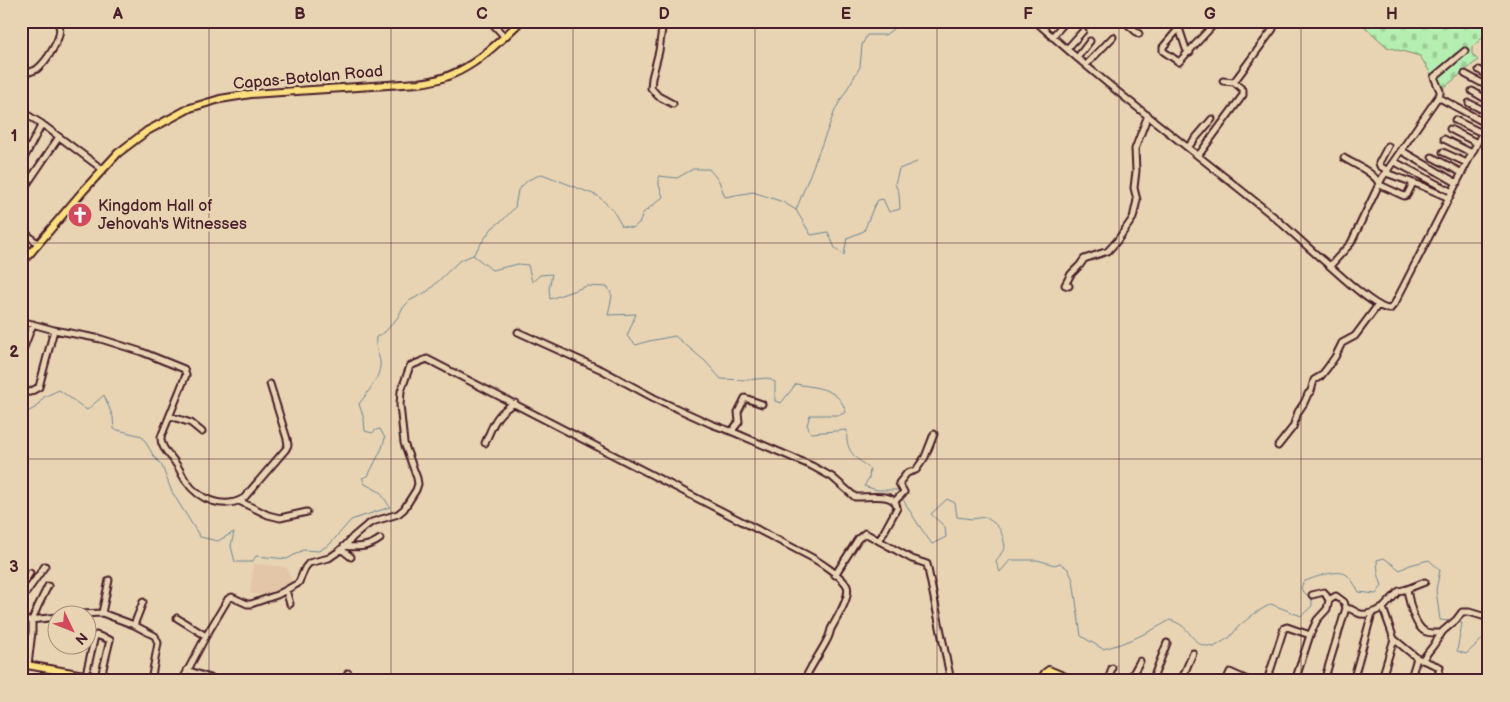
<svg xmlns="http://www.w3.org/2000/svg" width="1510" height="702" font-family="'Balsamiq Sans',sans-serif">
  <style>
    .built { fill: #e3c6a7 }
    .cemetery { fill: url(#cemetery-stones); stroke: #80866e }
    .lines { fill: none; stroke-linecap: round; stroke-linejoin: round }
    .stream { stroke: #6a8798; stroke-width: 1 }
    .minor-casing { stroke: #4a1f2b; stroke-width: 9 }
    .major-casing { stroke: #4a1f2b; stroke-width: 10 }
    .minor { stroke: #e8d4b2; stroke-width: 5 }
    .major { stroke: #fbe080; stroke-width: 6 }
    .grid { fill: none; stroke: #4a1f2b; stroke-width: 1; stroke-opacity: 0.55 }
    .labels { text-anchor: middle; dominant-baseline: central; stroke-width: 5; stroke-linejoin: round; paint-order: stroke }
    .street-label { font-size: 16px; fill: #4a1f2b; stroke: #e8d4b2 }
    .poi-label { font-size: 16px; fill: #4a1f2b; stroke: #e8d4b2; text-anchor: start }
    .neatline { fill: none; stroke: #4a1f2b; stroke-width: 2 }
    .grid-label { font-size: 16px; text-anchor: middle; font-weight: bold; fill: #4a1f2b }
  </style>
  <defs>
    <pattern id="cemetery-stones" width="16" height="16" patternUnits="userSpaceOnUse" patternTransform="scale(1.25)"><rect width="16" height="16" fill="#b5eeb1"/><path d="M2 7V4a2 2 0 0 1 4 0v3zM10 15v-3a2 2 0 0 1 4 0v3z" fill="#9dcc98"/></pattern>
  </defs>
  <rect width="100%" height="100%" fill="#e8d4b2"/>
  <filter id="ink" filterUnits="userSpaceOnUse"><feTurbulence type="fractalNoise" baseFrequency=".02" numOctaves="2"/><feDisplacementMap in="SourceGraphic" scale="10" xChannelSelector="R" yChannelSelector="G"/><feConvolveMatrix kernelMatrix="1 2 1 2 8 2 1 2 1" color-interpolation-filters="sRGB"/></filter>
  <g filter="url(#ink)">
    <path class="built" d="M254,564l32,3 7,16 -17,11 -17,1 -9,-2z"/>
    <path class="cemetery" d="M1365,21h124v11l-17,15v7l6,6 -37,30 -21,-34 -33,-9 -23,-21z"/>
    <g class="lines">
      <path class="stream" d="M796,210l40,-102 24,-41 2,-22 5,-10h18l8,-6 -6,-8
        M473,255l19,-27 12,-9 11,-12 3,-17 10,-10 14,-6 56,22 14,13 10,17 11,2 7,-6 3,-9 20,-16 -4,-12v-9l18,2 16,-9h16l10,12 6,16 28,-5 30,10 13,8 15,25 17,-3 7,16 9,7 3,-17 17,-7 10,-25 4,-6 5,-1 6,13 11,-3 -1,-16 -4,-9 4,-15 18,-7
        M21,415l14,-7 9,-11 15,-7 28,20 17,-15 9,22 1,12 28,7 11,19 9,11 10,26 28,45 18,4 16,-9 -3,14 4,16h17l4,-6 31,3 16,-9 16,1 11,-7 21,-24 39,-13 -10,-15 -15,-8 -3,-6 6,-2 14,-28 3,-10 -5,-9 -4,1 -4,3 -7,-2 -1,-12 -5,-15c8,-11 23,-28 21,-43 -2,-9 -5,-13 -4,-24l9,-5 13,-15 4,-8 7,-8 19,-10 31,-30 14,-6 19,15 26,-6 10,1 4,17 8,-7 12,-1 -3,15 1,10 37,-13 21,1 4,9 -4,19 28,-1 -9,22 9,9 13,-4 26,-5 30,25 16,18 25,1 21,-2 8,4v19l6,2 15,-19c22,4 43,4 50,28l-6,3h-30l-3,10 4,8 36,-3c-2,22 8,27 23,39l-1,9 -5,8 13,4h21l2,4
        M902,498l16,26 14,20 14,-7 -1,-10 -14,-13 16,-15 8,4 2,14 15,2 13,-2c15,9 17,13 20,30l-9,15 4,10 10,-12h27l18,5 5,-2 8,6 5,11 8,56 22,13c24,-6 45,-16 67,-29 17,5 17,13 28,23 4,3 11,3 16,4l16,-10 9,-11 16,-13 16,-9 30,12 11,-10v-6l-11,-11 2,-7c10,-4 35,-14 44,-7 5,4 9,12 12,17l17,2 6,-8 -4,-13 -1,-13 7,-2 16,12 10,-5 19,-5 11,10 -4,20 4,30 10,1
        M1457,622l5,1 -5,28 9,3 23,-21"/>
      <defs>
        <path id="minor" d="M490,21l15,16
          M663,21l-4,30 -7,27 -1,10 7,8 15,8
          M1035,21c76,69 159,130 238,195 17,14 33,30 51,45 12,10 52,49 66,48l5,-6 94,-183
          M1124,21l15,13
          M1185,21l-22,26v4l16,11 38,-41
          M1179,28l7,21 4,3
          M1052,37l14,-16
          M1067,49l16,-18
          M1077,58l13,-17
          M1086,65l27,-28
          M1479,70l10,6
          M21,71l5,2c4,-1 8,-2 11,-4 9,-7 26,-32 22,-43
          M1465,74l24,13
          M1234,82l39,-53 2,-8
          M1472,91l17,10
          M1438,97l49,27
          M1469,103l20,10
          M21,111l21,13 60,45
          M1455,120l27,13
          M1450,129l27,14
          M1444,139l28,14
          M1388,146l-9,17 1,3 8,5
          M1188,147l24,-28
          M1402,151l55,32
          M1443,152l24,11
          M1198,156l45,-61v-5l-9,-8 -11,-1
          M1432,157l30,16
          M1344,158c11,7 30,14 36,27l24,11 3,-1 6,-12
          M1395,162l57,30
          M21,164l21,-40
          M1386,173l36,13 27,12
          M21,193l38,-56
          M21,236l6,-2 11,10
          M21,245l10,8
          M1330,266l21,-23 31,-65 58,-84v-3l-6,-14 31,-26
          M1069,286l-4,-1 6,-11 9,-9 4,-6 24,-8 9,-10 16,-23 4,-18 -3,-12 2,-17 -1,-22 13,-34
          M21,321l33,9 47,9 41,13 42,17 2,6 -25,62c-1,11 10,18 15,27 4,5 6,12 10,17 13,19 38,29 58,17l42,-49 2,-4 -1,-6 -17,-55
          M518,332l84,38 52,28 57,26 22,8 79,34 20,11 23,20c12,1 41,-6 42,11l-18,33
          M21,355l12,-31
          M21,393l9,-1 9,-5 15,-57
          M170,416l21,7 11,9
          M733,432l1,-4 5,-6 -1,-10 7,-14 17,6
          M485,443c8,-18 11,-30 30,-40
          M1278,446l15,-19 5,-15 6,-9 4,-9 3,-3 3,-11 7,-4 7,-9 7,-10 7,-14 13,-7 23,-31
          M239,501l29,14 12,3 27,-6
          M895,501l9,-9 -5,-9 8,-10 9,-3 9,-13 9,-23
          M344,546c14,2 25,1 36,-7
          M341,549l10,8
          M835,575l23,-36 7,-6 47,26 15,5 24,117
          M1425,582l-18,7c2,12 7,35 17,42 5,3 11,2 17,2
          M21,587l9,-14
          M286,590l4,14
          M21,600l24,-34
          M1346,608c8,1 7,3 12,5 7,4 18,-2 25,-5l11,31 23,19 23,9 -3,14
          M1383,608l16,-17 8,-2
          M102,613l7,-33
          M82,614l20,-1 32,12 21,11 3,7 -7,38
          M177,618l29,18
          M21,621l37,-4
          M134,625l9,-23
          M1422,660l11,-14 10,-15 13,-11 6,-8h7l20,6
          M28,665l4,-33v-12l6,-14 10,-20
          M187,670l31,11
          M86,674l9,-38 1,-1 14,5 -9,37
          M182,681l24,-45 22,-37 4,-2 15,7h4l26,-9 20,-11 2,-2 6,-14 4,-5 20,-5 13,-9 11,-12 13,-11 6,-4 26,-8 6,-5 12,-19 2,-6 -1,-6 -13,-35 -4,-38 1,-14 9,-25 17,-7 380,196c10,5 36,22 40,31 4,11 -11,33 -16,43 -1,4 -2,8 -4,11 -7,14 -17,27 -23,41
          M346,681l2,-8
          M1108,681l4,-13
          M1129,681l11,-20
          M1152,681l15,-38
          M1181,681l12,-28
          M1226,681l4,-9 20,9
          M1267,681l17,-53 3,-1 23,8
          M1295,681l15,-46 7,-15 10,-11 2,-9 -5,-8 -12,3
          M1324,681l22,-73 -2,-6 -8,-6 -7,4
          M1353,681l19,-68
          M1381,681l13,-42
          M1410,681l7,-23"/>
        <path id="major" d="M21,264l63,-74 34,-37 29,-22 43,-23 30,-9 31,-5 167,-11c45,-4 72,-32 103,-62
          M21,664l97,17
          M1040,681l5,-8 4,-3 26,11"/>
      </defs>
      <use href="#minor" class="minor-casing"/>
      <use href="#major" class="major-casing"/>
      <use href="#minor" class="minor"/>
      <use href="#major" class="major"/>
    </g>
  </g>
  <path class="grid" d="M209,21v660M391,21v660M573,21v660M755,21v660M937,21v660M1119,21v660M1301,21v660M21,243h1468M21,459h1468"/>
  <defs>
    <symbol id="church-disc" viewBox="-11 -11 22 22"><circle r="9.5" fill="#d1495b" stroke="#e8d4b2"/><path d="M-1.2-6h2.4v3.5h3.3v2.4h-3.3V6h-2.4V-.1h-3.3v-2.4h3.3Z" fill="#fff"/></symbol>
  </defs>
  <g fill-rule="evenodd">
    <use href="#church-disc" x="66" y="201" width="28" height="28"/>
  </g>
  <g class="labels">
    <g class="street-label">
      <text transform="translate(308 78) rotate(-5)">Capas-Botolan Road</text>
    </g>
    <g class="poi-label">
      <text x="98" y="206">Kingdom Hall of<tspan x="98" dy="18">Jehovah's Witnesses</tspan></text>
    </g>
  </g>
  <rect width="1510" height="702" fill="none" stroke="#e8d4b2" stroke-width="55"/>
  <g transform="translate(72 630) rotate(133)"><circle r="24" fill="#e8d4b2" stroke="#a98c7c"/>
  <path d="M0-4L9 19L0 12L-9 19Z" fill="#d1495b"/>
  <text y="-8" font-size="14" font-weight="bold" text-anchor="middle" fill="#4a1f2b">N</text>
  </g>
  <rect x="28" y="28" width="1454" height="646" class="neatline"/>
  <g class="grid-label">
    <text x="118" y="19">A</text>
    <text x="300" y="19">B</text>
    <text x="482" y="19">C</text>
    <text x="664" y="19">D</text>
    <text x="846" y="19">E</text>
    <text x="1028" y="19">F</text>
    <text x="1210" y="19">G</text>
    <text x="1392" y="19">H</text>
    <text x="14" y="141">1</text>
    <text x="14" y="357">2</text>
    <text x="14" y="572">3</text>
  </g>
</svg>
